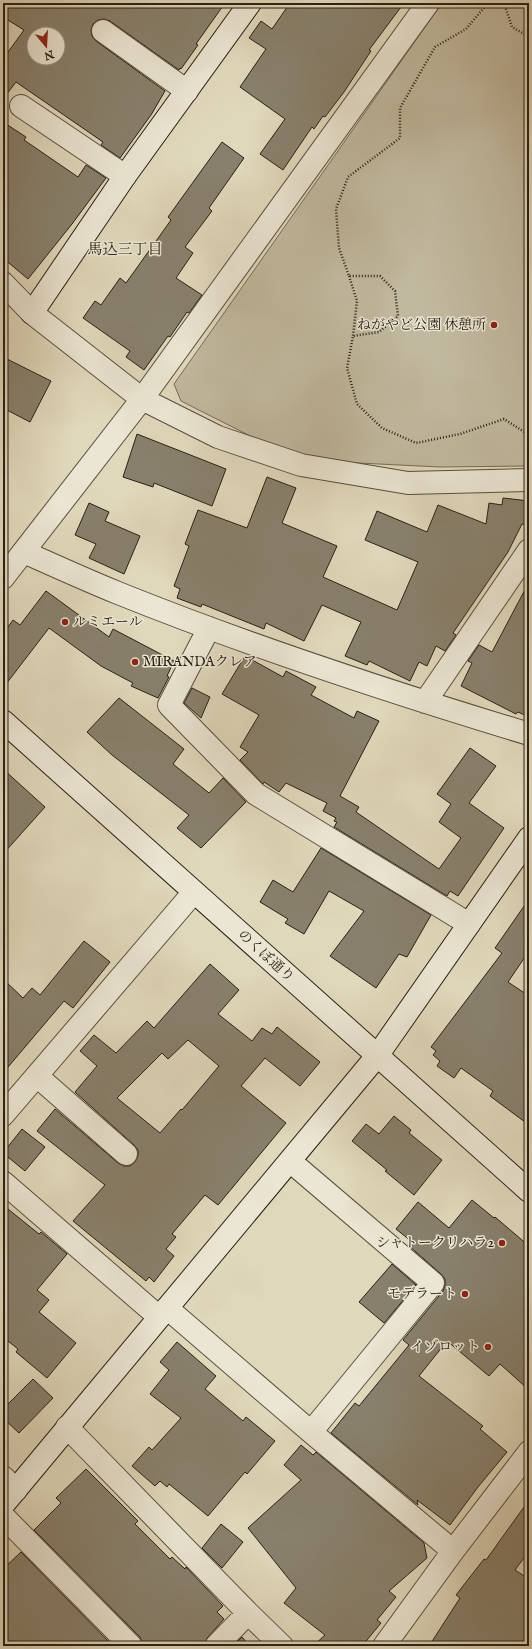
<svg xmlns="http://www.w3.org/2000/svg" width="532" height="1649" font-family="'IM FELL English','Noto Serif JP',serif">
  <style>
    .green { fill: #c1b99f; stroke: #756c5a }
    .building { fill: #88806c; stroke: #292016; fill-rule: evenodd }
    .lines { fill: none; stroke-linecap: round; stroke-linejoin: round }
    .street-casing { stroke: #574e3f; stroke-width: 24 }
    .secondary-casing { stroke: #292016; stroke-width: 24 }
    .path { stroke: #292016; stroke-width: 2.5; stroke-dasharray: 1 2; stroke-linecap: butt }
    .street { stroke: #ebe6d3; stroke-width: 22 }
    .secondary { stroke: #ebe6d3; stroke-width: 22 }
    .poi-dot { fill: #8f2418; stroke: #ebe6d3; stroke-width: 1.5 }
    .labels { text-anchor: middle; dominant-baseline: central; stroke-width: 3; stroke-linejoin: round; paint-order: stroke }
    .poi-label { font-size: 14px; fill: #292016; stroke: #ebe6d3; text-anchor: end }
    .street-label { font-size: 14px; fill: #292016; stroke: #ebe6d3 }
    .neighbourhood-label { font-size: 15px; fill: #292016; stroke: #ebe6d3 }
  </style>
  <rect width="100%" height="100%" fill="#e0d8bb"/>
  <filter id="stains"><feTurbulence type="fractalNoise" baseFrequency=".005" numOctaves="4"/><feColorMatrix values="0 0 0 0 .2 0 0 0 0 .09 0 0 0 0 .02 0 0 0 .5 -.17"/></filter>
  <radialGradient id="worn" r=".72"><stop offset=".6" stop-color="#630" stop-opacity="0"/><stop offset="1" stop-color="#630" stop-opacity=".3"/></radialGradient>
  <path class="green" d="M442,3h87v463l-89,1 -102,-5 -62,-13 -95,-48 -7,-17z"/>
  <path class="building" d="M3,3h222l-29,41 2,1 -17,24 -1,-1 -1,2 -69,-49 -6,-2 -6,1 -5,4 -2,6 1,6 4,5 69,50 -14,24 -31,43 -19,-13 2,-3 -87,-60 -13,17v-40l21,-29 -21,-13zM34,34h24v24h-24z
    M290,3h114l-35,47 2,1 -27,41 -19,25 -2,-1 -9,13 -2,-2 -29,43 -23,-16 25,-35 -45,-32 26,-38 -17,-11 12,-17 11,8z
    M3,122l23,15 -2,3 54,37 8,-12 20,13 -34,46 -44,55 -25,-21z
    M222,142l22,16 -35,50 3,3 -27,36 8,6 -17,25 26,17 -13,18 -2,-1 -17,25 -2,-1 -24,34 -18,-13 4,-6 -47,-33 12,-17 6,4 19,-27 6,5 45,-63 -3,-3z
    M3,357l48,24 -21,41 -27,-14z
    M137,434l89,35 -14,37 -58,-23 -1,4 -30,-10z
    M267,477l29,11 -14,35 55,23 -14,31 74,33 21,-48 -53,-22 12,-29 50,21 11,-27 48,19 3,-21 13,2 1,-7 26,3 -2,24 -5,-1 -14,28 -55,81 3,2 -11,16 -9,-5 -9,20 -8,-4 -9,19 -41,-20 -2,4 -22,-9 16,-34 -39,-17 -18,36 -38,-18 -2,6 -62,-25 -1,3 -24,-9 3,-9 -6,-3 15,-40 -4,-2 13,-34 49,18z
    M89,503l20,9 -4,9 35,15 -16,38 -35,-16 7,-14 -21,-9z
    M529,582v135l-11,-5 -2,2 -55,-28 11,-23 -4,-2 11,-16 13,7z
    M46,591l63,46 4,-8 61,32 -7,15 2,1 -11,21 -27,-12 2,-3 -32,-17 -52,-38 -46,60v-54l10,-14 7,5z
    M245,656l38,21 3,-6 30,16 -5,8 43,23 3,-7 22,10 -39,75 19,11 -3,5 83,57 22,-31 -22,-16 12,-18 -14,-10 33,-46 26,18 -27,37 35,25 -46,68 -8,-5 -3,5 -113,-69 3,-5 -3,-1 2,-3 -13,-7 4,-8 -41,-20 -7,9 -15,-10 -1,2 -23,-24 8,-8 -8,-5 19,-32 -37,-21z
    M192,688l18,9 -9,21 -17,-15z
    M119,698l65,51 -11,15 36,29 14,-15 23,24 -45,46 -24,-20 12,-13 -77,-60 -25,-23z
    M3,769l42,38 -42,47z
    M321,848l110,67 -24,42 -8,-3 -23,34 -46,-32 34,-45 -35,-20 -25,43 -19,-11 3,-4 -28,-17 13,-22 20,12z
    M529,899v52l-21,31 21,14v129l-39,-29 3,-5 -32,-23 -7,10 -17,-12 3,-5 -7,-6 3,-4 -5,-4 71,-94 -7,-5z
    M84,941l26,21 -37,46 -9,-7 -61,72v-94l20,19 9,-10 8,7z
    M210,964l29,26 -21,24 34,27 10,-13 10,6 5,-7 43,35 -20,24 -35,-28 -24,28 45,37 -68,82 -13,-10 -33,39 4,3 -10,12 8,7 -20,26 -5,-5 -3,4 -73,-60 32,-36 -68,-54 18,-22 63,54 6,3h6l5,-4 3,-6v-6l-4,-5 -59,-53 22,-26 -17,-15 14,-16 22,18 31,-32 7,7zM188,1040l31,26 -37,44 -1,-1 -21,24 -43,-35 45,-45 6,6z
    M394,1116l17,14 -2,3 33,27 -28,35 -29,-24 2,-1 -35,-29 14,-17 13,10z
    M22,1129l23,18 -20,24 -22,-18z
    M472,1200l22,18 1,-1 34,29v144l-29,-26 -11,12 -42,-35 -28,35 64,50 -3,3 27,23 -29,35 -28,38 -33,-25 1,5 -87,-72 24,-30 4,3 50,-61 -6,-5 40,-49 2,-6v-6l-4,-5 -33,-29 3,-4 -15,-12 22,-27 31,26z
    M3,1205l36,29 2,-2 26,22 -30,36 12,10 -10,12 37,31 -29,35 -31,-26 2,-3 -15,-12z
    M392,1264l24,21 -32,38 -25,-21z
    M177,1342l39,34 -11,13 38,32 3,-4 29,24 -28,33 -2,-2 -37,44 -39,-32 -2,3 -7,-6 -5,5 -23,-20 17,-19 3,3 29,-32 -31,-24 19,-24 -9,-8z
    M33,1379l20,19 -34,35 -16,-15v-9z
    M301,1445l12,10 3,-3 108,91 3,15 -38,33 7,6 -19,23 4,3 -19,23h-49l12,-11 -41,-32 12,-15 -48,-60 53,-48 -17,-15z
    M86,1469l52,52 -3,3 35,35 2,-2 13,12 1,-2 37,39 -6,6 7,7 -17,19 -3,8h-61l-3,-9 -106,-107 27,-27 -5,-5z
    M529,1500v51l-14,19 14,9v67h-100l31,-48 -4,-3 28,-36 2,1z
    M221,1524l22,18 -21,26 -20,-20z
    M21,1552l92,94h-110v-77z
    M242,1637l8,9h-17z"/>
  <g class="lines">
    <defs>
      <path id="street" d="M103,31l84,60
        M21,106l104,70
        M3,283l29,30 110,86 76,38 83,28 107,18 121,-3
        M24,552c31,14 62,28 94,41 134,54 272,99 411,141
        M3,578l139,-179 286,-396
        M209,628l-40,77 87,89 213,130
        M425,702l104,-152
        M37,1076l89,78
        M3,1115l191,-223
        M290,1161l143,122 -122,149
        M3,1182l156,135
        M167,1308l144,124 142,119
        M67,1427l181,186 34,33
        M3,1477l13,13
        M3,1516l128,130
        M216,1646l32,-33
        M384,1646l69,-95 76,-99"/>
      <path id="secondary" d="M32,313l93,-137 125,-173
        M3,721l526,470
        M3,1505l374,-449 152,-218"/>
    </defs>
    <use href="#street" class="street-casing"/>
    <use href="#secondary" class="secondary-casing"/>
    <path class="path" d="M488,3l-22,26 -31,18 -35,61v30l-52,39 -12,32 3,39 10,28h31l15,15 3,25 -19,16 -26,4 -6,32 10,36 25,24 34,15 44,-9 44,-15 25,16
      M504,3l8,24 17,10
      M525,3l4,2
      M349,276l8,25 -4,35"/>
    <use href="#street" class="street"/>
    <use href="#secondary" class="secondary"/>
  </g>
  <g class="poi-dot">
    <circle cx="494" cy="325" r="4"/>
    <circle cx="65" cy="622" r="4"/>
    <circle cx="135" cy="662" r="4"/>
    <circle cx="502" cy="1243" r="4"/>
    <circle cx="465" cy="1294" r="4"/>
    <circle cx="488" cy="1347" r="4"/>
  </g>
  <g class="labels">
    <g class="poi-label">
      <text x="486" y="325">ねがやど公園 休憩所</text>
      <text x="73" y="622" text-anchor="start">ルミエール</text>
      <text x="143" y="662" text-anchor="start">MIRANDAクレア</text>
      <text x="494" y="1243">シャトークリハラ2</text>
      <text x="457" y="1294">モデラート</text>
      <text x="480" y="1347">イゾロット</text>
    </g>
    <g class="street-label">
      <text transform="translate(266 956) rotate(42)">のくぼ通り</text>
    </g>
    <g class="neighbourhood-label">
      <text x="125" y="249">馬込三丁目</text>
    </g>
  </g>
  <rect width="532" height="1649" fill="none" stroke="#e0d8bb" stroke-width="16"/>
  <rect x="4" y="4" width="524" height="1641" fill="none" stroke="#292016" stroke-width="2"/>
  <rect x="8" y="8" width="516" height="1633" fill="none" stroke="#292016"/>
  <g transform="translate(46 46) rotate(162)"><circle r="19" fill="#ebe6d3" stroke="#9d9787"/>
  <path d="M0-3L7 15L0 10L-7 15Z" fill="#8f2418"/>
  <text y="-6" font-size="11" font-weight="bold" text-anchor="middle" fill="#292016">N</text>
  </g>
  <rect width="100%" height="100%" filter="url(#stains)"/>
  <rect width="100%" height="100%" fill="url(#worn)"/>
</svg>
